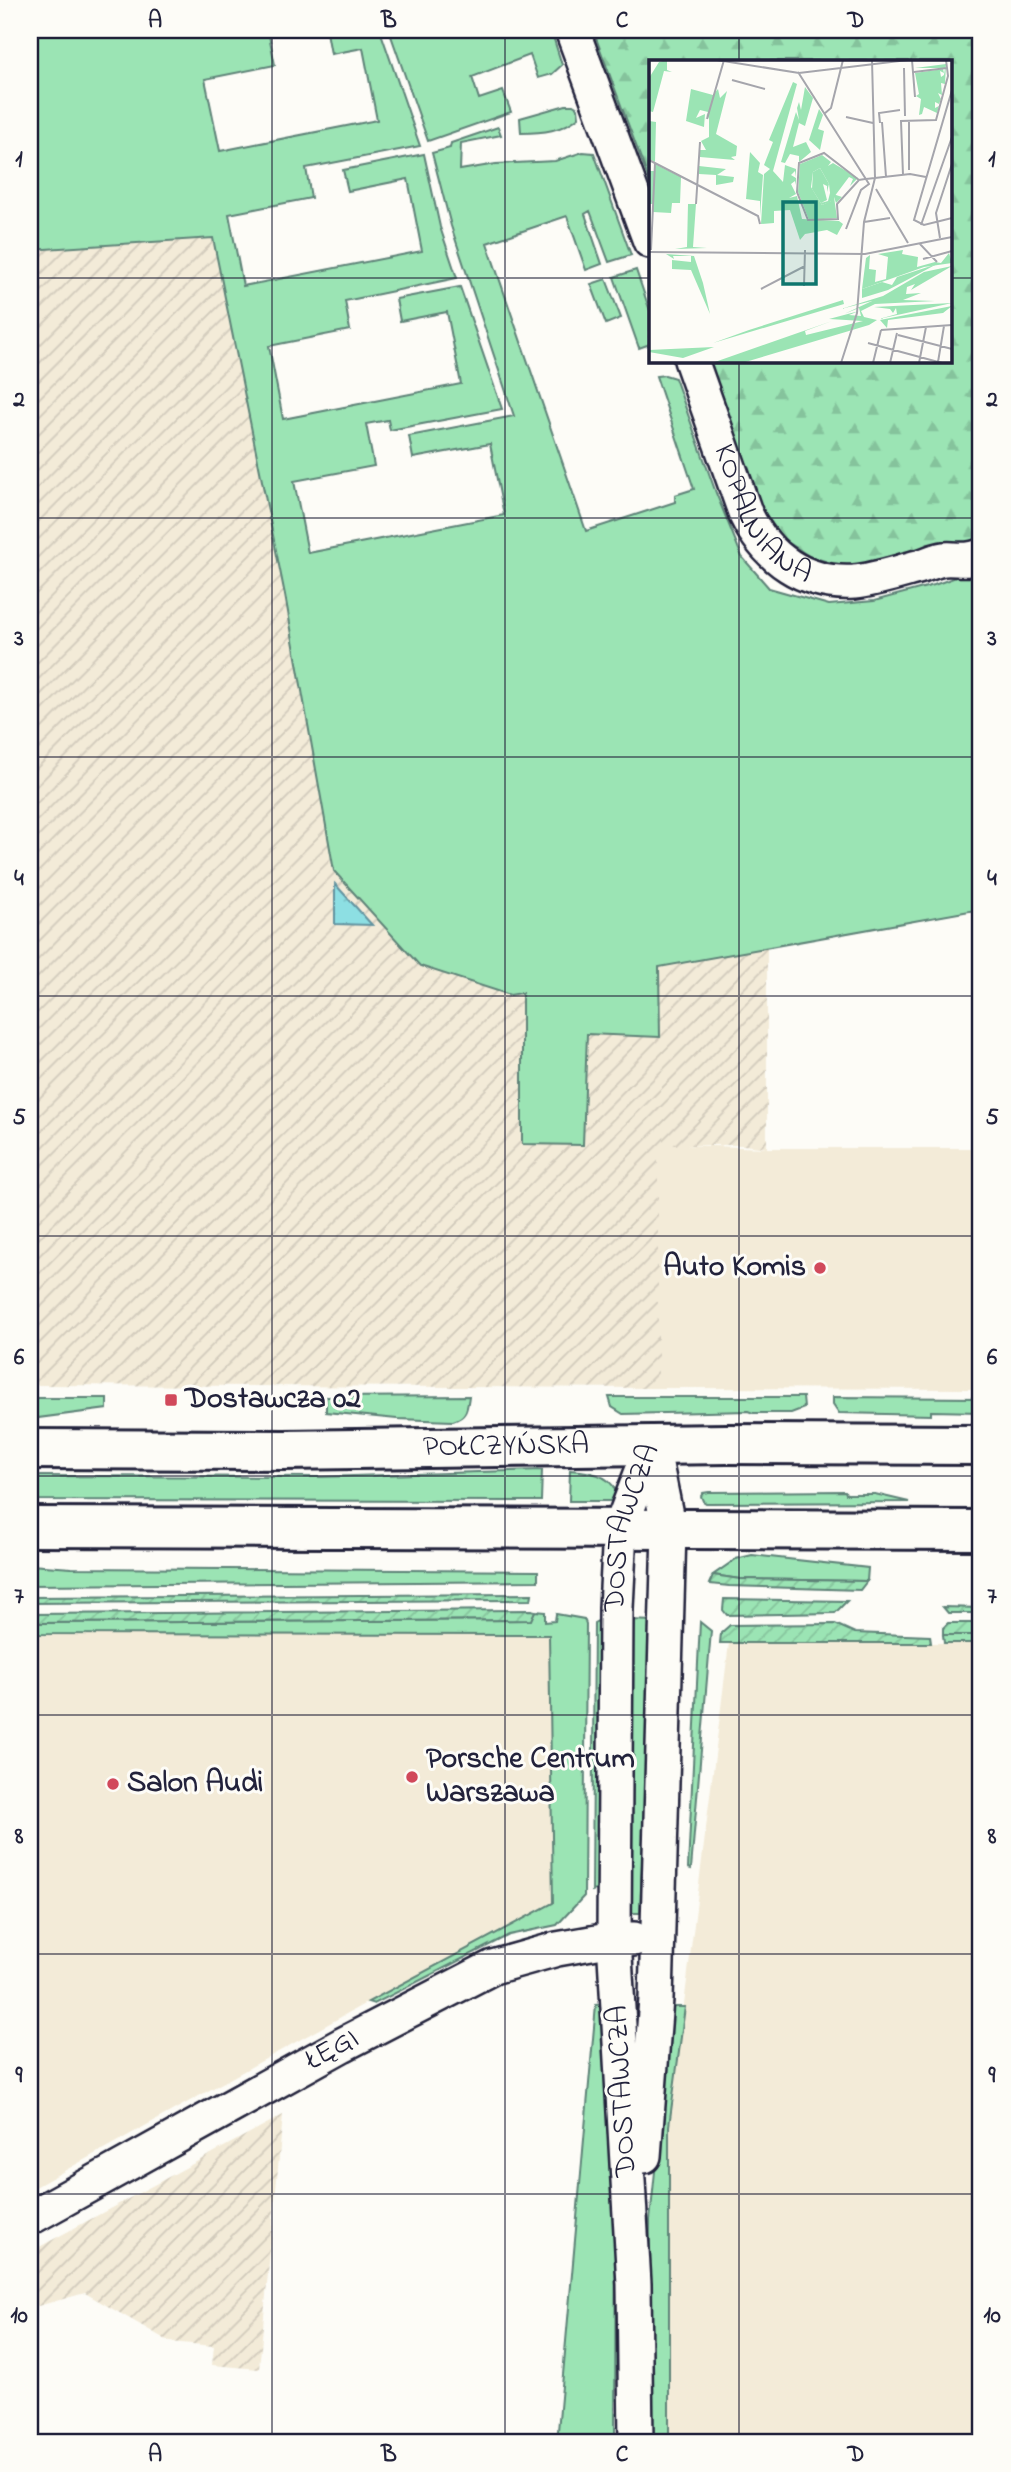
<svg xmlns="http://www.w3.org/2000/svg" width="1011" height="2472" font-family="'Indie Flower',sans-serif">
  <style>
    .built { fill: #f3ebd8 }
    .industrial { fill: url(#industrial-furrows) }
    .green { fill: #9be4b4; stroke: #5e8378; stroke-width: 2 }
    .forest { fill: url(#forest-firs); stroke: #5e8378; stroke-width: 2 }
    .garden { fill: url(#garden-furrows); stroke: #5e8378; stroke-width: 2 }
    .water { fill: url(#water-ripples); stroke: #6293a0; stroke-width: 2 }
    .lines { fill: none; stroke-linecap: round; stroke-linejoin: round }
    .minor-casing { stroke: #22223b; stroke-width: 38 }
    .secondary-casing { stroke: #22223b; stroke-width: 44 }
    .minor { stroke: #fdfcf7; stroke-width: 33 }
    .secondary { stroke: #fdfcf7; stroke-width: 38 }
    .grid { fill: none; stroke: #22223b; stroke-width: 2; stroke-opacity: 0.55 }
    .poi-dot { fill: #d1495b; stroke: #fdfcf7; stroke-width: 2.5 }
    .labels { text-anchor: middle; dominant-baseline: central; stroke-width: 6; stroke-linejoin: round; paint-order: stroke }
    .street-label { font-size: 30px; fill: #22223b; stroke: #fdfcf7 }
    .poi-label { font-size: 30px; font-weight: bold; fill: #22223b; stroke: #fdfcf7; text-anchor: start }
    .inset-road { fill: none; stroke: #a5a5ac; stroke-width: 2 }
    .view { fill: #0f766e; fill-opacity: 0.15; stroke: #0f766e; stroke-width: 3.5 }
    .inset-edge { fill: none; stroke: #22223b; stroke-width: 3.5 }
    .neatline { fill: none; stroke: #22223b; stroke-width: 2.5 }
    .grid-label { font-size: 23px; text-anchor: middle; font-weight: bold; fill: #22223b }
  </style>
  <defs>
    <pattern id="industrial-furrows" width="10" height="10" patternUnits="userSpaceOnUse" patternTransform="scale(1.75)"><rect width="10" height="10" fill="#f3ebd8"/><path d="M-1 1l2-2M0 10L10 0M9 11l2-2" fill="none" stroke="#d0c9ba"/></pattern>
    <pattern id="forest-firs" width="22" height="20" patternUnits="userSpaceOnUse" patternTransform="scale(1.75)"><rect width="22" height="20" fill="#9be4b4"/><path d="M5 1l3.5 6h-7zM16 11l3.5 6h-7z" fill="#85c39c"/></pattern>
    <pattern id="garden-furrows" width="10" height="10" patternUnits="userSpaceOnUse" patternTransform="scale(1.75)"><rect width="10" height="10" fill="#9be4b4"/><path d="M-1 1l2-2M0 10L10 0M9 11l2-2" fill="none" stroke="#85c39c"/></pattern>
    <pattern id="water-ripples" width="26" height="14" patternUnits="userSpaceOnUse" patternTransform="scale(1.75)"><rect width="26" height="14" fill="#8ddfe3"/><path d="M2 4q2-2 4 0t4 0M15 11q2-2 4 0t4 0" fill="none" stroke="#79bfc4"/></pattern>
  </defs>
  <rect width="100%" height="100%" fill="#fdfcf7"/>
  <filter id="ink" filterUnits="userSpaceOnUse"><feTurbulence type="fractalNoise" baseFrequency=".0143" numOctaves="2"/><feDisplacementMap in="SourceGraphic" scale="14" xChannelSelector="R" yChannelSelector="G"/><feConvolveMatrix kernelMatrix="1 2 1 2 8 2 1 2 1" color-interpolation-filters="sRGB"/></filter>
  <g filter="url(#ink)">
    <path class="built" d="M658,1144l109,4h214v241l-323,-1z
      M30,1634l519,1 4,268 -187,100 -336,187z
      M729,1643h252v799h-312v-317z"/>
    <path class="industrial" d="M213,238l72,357 49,276 188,121v152l60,1 5,-112 71,-66 109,-20v201l-24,-3h-85v243l-628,-3v-1135z
      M283,2115l-24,254 -47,-4 2,-19 -44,-4 -85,-49 -47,13 -8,-5v-49z"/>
    <path class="green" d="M30,30h238l7,35 -70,14 15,72 157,-31 -14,-72 -32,6 -4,-22 12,-2h41l40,116 -114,22 5,30 -82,16 14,72 179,-35 -14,-72 -60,12 -5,-21 81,-16 16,73 17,51 -112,23 5,29 -81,16 14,73 178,-35 -14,-72 -47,9 -4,-22 64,-12 42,122 -112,21 -2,-10 -22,4 8,42 -80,15 14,72 196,-38 -14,-71 -77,14 -4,-22 105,-20 -63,-190 -19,-73 18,-5 1,-5 47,-16 3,8 -40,8 -1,27 36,-6 59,-3 28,-9 11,1 37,102 -22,7 -19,-51 -5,3 17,50 -16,6 -19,-54 -80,27 99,288 89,-29v-7l19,-6 -38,-113 9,-1 10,3 41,115 26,64 27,31 60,17 45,-4 60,-16 47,-17v341l-322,58 1,70 -73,-3 -4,111 -61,-1v-151l-12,2 -90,-29 -86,-95 -49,-276 -72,-357 -183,12z
      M389,30h162l11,35 -10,9 -14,4 -8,-23 -58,22 7,22 24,-8 8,21 -83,29z
      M566,105h7l5,3 1,9c-17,14 -36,16 -58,16l-1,-15z
      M636,270l14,41v33l-11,4 -25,-71z
      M606,279l15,39 -15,6 -15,-40z
      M469,1396c-2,13 -2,21 -16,25l-56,-2 -71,-7v-15z
      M609,1397h194l1,11 -13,5h-38l-5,-2 -125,3 -11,-7z
      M833,1397l148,1v14l-50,-1v4l-92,-2 -6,-9z
      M30,1398h77v11l-77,10z
      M542,1470l-1,31 -511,-1v-24l292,1z
      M570,1470c17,1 44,5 46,25l-6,6h-41z
      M845,1491l1,3h29l34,8 -203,1 -3,-2 -2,-5 2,-3 6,-1z
      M752,1555l116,13 -1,13 -127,-2 -27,-4 23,-16z
      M30,1565l42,3 466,3v10l-508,4z
      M535,1611l10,1v10l10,-1 1,-7 28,5 2,5 -2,272 -27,29 -48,10 -135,69 -6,-2 185,-99 -4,-268 -519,-1v-11l500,-3z
      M603,1618l-3,271 -8,2 2,-268z
      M631,1620l21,1 -12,292h-10z
      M700,1622l11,9 -20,238 -3,-1z
      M943,1635h38v8h-37z
      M608,2002l8,189 -1,251h-58l39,-437z
      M672,2007h13l-16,119v316h-21l2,-222z"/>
    <path class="forest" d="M593,30h388v512l-114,23h-30l-28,-9 -26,-17 -21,-30 -53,-148 241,-1v-299h-300v122z"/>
    <path class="garden" d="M713,1575l27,4 127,2 -7,9 -131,-4 -20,-2z
      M532,1594l-1,6 -501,3v-6z
      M724,1599l123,2 -12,12 -108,2 -4,-5z
      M943,1607l38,1v5h-33z
      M531,1610l4,1 -4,9 -501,3v-9z
      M948,1623h33v12h-38v-7z
      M835,1624l20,9 75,3 1,7h-211l1,-10 9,-8z"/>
    <path class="water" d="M335,884l37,41 -37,-1z"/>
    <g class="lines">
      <defs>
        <g id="minor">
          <path d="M572,30l78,211"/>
          <path id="s1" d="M691,360l55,155c21,43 58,70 108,67 21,-2 44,-10 64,-15 8,-2 17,-7 26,-8 15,-1 20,3 37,-3"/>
          <path d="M644,2156l12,-157 13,-469 -17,-85"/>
          <path id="s2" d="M30,2218l312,-173 151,-78 64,-18 57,-10h20"/>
          <path id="s3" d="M636,2442l-2,-158 -20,-345 2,-331 4,-79 32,-84"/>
        </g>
        <g id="secondary">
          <path id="s4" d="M30,1449l254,1 443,-6 254,1"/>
          <path d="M30,1527l951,3"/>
        </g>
      </defs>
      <use href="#minor" class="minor-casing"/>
      <use href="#secondary" class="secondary-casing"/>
      <use href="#minor" class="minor"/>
      <use href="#secondary" class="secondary"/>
    </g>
  </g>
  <path class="grid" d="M272,30v2412M505,30v2412M739,30v31M30,278h620M950,278h31M739,360v2082M30,518h951M30,757h951M30,996h951M30,1236h951M30,1476h951M30,1715h951M30,1954h951M30,2194h951"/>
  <g class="poi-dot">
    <circle cx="820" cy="1268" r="7"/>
    <rect x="164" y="1393" width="14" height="14" rx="3.5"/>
    <circle cx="412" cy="1777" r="7"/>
    <circle cx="113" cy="1784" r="7"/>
  </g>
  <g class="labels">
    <g class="street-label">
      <text stroke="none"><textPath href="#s1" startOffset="173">KOPALNIANA</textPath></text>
      <text stroke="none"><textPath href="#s4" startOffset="476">POŁCZYŃSKA</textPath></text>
      <text stroke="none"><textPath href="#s3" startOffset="917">DOSTAWCZA</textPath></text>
      <text stroke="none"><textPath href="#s2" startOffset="346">ŁĘGI</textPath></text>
      <text transform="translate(623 2091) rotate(-93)">DOSTAWCZA</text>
    </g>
    <g class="poi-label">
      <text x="806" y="1268" text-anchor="end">Auto Komis</text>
      <text x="185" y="1400">Dostawcza 02</text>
      <text x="426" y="1760">Porsche Centrum<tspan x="426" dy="34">Warszawa</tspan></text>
      <text x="127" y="1784">Salon Audi</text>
    </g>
  </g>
  <g transform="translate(649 60)">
    <rect width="303" height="303" fill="#fdfcf7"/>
    <path d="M18,0v10l5,2 -8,-1 -11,41 -4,-1v-33l10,-16zM297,4l-1,20 -4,-1 1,12 -4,-2 3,6 -2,5 -4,-2v6l4,-2 -2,7 -13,-6 -2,7 -3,1 2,-16 -5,-3 3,-2 -4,-21 28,-4 1,4 -4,-2 1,6 3,-2 1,-7h-30zM144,22l4,2 -24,87 10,11 2,-17 11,4v8l-1,-6 -4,4 5,3v7l-1,-4 -4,3 5,10 -7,4 8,-2 5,23 37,2 4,3 -6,11 -10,-5 -22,4 -5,6 -10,-30 -16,1v12l-13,1 3,-50 6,-5 -6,-4 9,-23 -4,-2zM156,27l8,11 -8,28 -6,-3 -6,24 13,-5 5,10 -12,10v-6l-9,-2 -5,9 -4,-1 15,-50 3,8 -2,-12 2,-6 2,8zM42,29l22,6 5,-6 2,9 7,-7 -11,43 21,12 -1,10 -5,1 4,3 -35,-3v-7h6l-5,-9 8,-4v-18l-2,-5 -2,7 3,-9 -8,-2 -4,8 9,-4 -1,13 -18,-6zM170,49l4,6 -5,14 6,2 -4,19 -11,-10zM0,61l7,1 -1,40 -6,-3zM101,92l10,11 -2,9 5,3 -3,41v-15l-14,-2zM6,104l26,13 -1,26h-8l-1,10 -18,-1v-8h-4v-33h6zM50,106l27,3 -9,6 17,2 -1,5 -17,3v-10l-17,-1zM171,108l9,16 -2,8v-6l-4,-2 4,16 -6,3 7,-2 2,-8 12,4 -6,6 -2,-6 -4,5 -8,3 -10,-16 1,-17zM39,144h8l-3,43 14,1 -32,1 12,-2zM254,190l-1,4 16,3 -1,10 18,-5 6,1 8,-10 3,10 -28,4 -62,22 4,-31 4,-3 -1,14 7,1 -1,12 11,-3 2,-22 -10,-3zM17,194l28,2 9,27 7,31 -19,-44 -19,-1v-9l19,2v-6h-18l1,3zM303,206l-41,24 4,-6 -8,3 -1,7 15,-1 -18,7 32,1 -60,3 -14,7 3,6 13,3 -8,5 -127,38h-30l120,-42 -27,10 1,4 57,-14 -34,-2 30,-8 -10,4 12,1 -2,-8 -15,6 28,-13 -31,8 42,-13 41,-24zM303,243l-73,16 18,-5 -1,-6 -3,5 -3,-4 -16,-2zM65,287l-31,11 -34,-6v-2z" fill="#9be4b4"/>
    <path d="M173,95l9,7 -3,4 5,-3 25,15 -8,8 3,-7 -4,-2 -15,20 3,21 -28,2 -11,-28 2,-28zM171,108l9,16 2,17 -9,4 -11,-18 2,-15zM288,204l-49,26 -26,8v-9l20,-7 10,3 5,-8zM194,240l1,4 -131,39 36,-13zM303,246l-9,7 -55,7 -1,8 -7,-8z" fill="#9be4b4" fill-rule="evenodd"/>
    <path class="inset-road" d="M68,0l82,13 109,-13M263,0l3,37M255,8l1,48M149,12l71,112 -8,6 -15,39M265,12l33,-4M83,20l33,9M303,30l-38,130 10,5 28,-7M175,54l7,-6 12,-48M197,57l27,6M58,59l17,-59M233,62l4,55M260,62v48M231,63l-1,-10 21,-3M0,100l109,56 2,8M254,115l-2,-54 35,-1 12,-44 -2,-16M217,119l44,-5 16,3M210,120l-22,24 1,15 -30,1 -11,-28 2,-29 25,-10 35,27 6,-1M227,129l32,54M47,144l4,-62M215,162l26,-4M272,165l31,-88M291,178l-4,-25 16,-49M271,184l17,18M2,190l4,-87M0,192l216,2 87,-17M274,199l29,-8M155,226l1,-36M112,229l44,-23M232,270l71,-5M249,275l54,14M219,283l74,20M289,302l6,-36M192,303l16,-50 7,-91 11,-44 -3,-118M224,303l8,-33M241,303l7,-30M270,303l7,-36"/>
    <path class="view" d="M134,142h33v82h-33z"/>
    <rect width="303" height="303" class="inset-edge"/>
  </g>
  <rect width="1011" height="2472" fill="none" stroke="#fdfcf7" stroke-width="77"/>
  <rect x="38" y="38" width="934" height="2396" class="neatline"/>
  <g class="grid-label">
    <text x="155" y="27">A</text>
    <text x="389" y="27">B</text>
    <text x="622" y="27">C</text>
    <text x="856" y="27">D</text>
    <text x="19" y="166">1</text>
    <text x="992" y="166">1</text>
    <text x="19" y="406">2</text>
    <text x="992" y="406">2</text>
    <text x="19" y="645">3</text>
    <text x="992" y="645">3</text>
    <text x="19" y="885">4</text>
    <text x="992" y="885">4</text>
    <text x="19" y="1124">5</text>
    <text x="992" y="1124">5</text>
    <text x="19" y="1364">6</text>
    <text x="992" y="1364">6</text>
    <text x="19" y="1603">7</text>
    <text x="992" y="1603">7</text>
    <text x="19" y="1843">8</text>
    <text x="992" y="1843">8</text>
    <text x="19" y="2082">9</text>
    <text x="992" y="2082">9</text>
    <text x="19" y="2322">10</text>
    <text x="992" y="2322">10</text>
    <text x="155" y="2461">A</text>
    <text x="389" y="2461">B</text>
    <text x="622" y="2461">C</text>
    <text x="856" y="2461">D</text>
  </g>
</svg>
